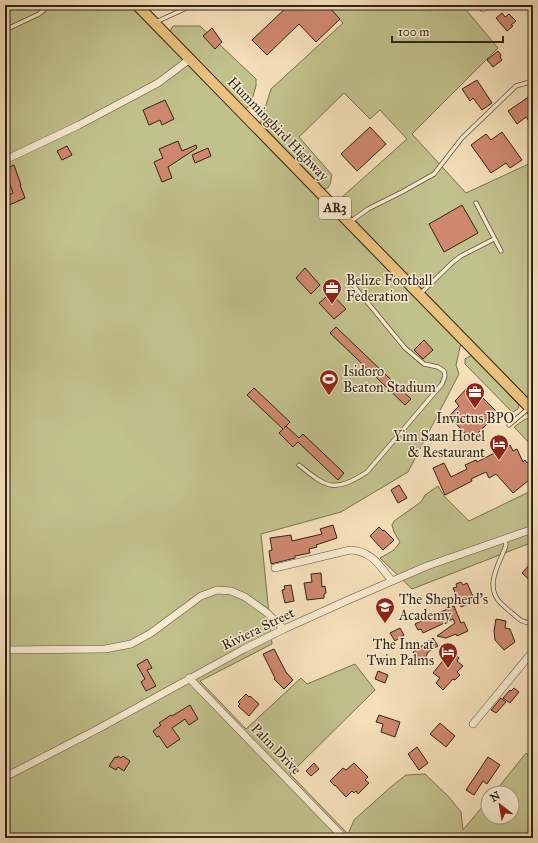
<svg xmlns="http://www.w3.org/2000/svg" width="538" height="843" font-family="'IM FELL Great Primer',serif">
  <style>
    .green { fill: #c1c18c; stroke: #787251 }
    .building { fill: #cf886f; stroke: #2e2416 }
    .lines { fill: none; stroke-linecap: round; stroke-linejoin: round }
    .lane-casing { stroke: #60533f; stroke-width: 5 }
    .street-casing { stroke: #60533f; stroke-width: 8 }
    .primary-casing { stroke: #2e2416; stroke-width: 12 }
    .lane { stroke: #f8ebd2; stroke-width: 3.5 }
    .street { stroke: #f8ebd2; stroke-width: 7 }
    .primary { stroke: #eac07d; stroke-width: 10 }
    .labels { text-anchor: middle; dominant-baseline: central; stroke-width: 3; stroke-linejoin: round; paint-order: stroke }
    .shield { fill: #f8ebd2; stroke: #6b604e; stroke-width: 1 }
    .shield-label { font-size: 13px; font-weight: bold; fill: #2e2416 }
    .street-label { font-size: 14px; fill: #2e2416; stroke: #f8ebd2 }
    .poi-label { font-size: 14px; fill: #2e2416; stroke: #f8ebd2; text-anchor: start }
  </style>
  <rect width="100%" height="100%" fill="#f5e0ba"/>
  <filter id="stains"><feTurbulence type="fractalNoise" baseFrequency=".005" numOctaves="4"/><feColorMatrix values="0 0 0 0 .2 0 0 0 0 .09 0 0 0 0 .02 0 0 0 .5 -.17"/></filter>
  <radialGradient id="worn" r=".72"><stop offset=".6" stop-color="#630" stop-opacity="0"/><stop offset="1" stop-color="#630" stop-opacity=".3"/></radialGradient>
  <path class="green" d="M5,5h126l330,338 -5,22 3,9 -51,98 -67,40 -80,22 11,110 -72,37 46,48 55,-51 6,6 48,-20 20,26 -85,84 58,60 6,-14 38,-34 14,-11 19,-1 23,22 13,16 2,18 25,-30v17h24v-24h-18l32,-40 7,6v79h-528z
    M327,5h135l36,43 -86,86 54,59 67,-31v243l-195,-201 3,-6 66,-59 -27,-29 -10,9 -26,-26 -45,44 33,38 -2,9 -2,4 -5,1 -63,-65 11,-35 72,-66z
    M173,26h27l56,53v7l-6,20 -5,3 -75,-78z
    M472,355l47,50 -1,4 -5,3 -2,-1 -46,-47v-5z
    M529,418l4,2v27l-19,-20 10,-7z
    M438,486l7,11 24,24 64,-31v52l-121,47 -32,-31 14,-8 6,-8 -6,-10 -2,-7 2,-4 27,-19 4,-7z"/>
  <path class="building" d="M289,5h38l13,14 -24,23 -17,-18 -32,31 -15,-15z
    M502,13l3,4 4,-3 7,7 -5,4 2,1 -6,5 -11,-13z
    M212,28l10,14 -7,7 -12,-13z
    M498,51l3,4 -1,2 2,3 -9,7 -6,-7z
    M477,80l15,23 -10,7 -9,-12 -3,3 -8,-12z
    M533,94v32l-7,-9 -9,7 -9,-13z
    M165,100l9,19 -12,6 -2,-5 -11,5 -6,-15z
    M370,127l16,17 -29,27 -16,-17z
    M502,132l20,28 -12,8 -4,-5 -15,10 -20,-28 15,-11 5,6z
    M178,141l4,10 14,-6 1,3 -29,19 4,11 -10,4 -8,-20 9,-4 -4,-9z
    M67,146l5,9 -10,5 -5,-9z
    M208,148l3,8 -16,7 -3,-8z
    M14,165l7,20h-1l5,13 -18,8 -2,-4v-5l8,-4 -5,-14 -3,1v-11z
    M462,205l16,28 -34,19 -15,-28z
    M305,268l15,17 -9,9 -15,-16z
    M331,293l15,16 -12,10 -15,-16z
    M336,327l75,72 -6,6 -75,-72z
    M424,340l9,10 -10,9 -9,-9z
    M470,385l28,28 -27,27 -22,-24 10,-10 -4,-5z
    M254,388l36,34 -6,6 2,-2 13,12 4,-4 41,39 -6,7 -40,-38 -5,5 -14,-14 4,-4 -36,-34z
    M510,445l3,6 4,-2 6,13 2,-2 2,3 6,-6v29l-4,-6 -16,13 -17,-19 -7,4 -3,-6 -15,7 1,2 -27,14 -12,-27 11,-5 7,14 16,-8 -2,-4 11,-5 1,2z
    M399,485l8,13 -9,5 -7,-13z
    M333,525l4,13 -21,7 1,2 -8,2 1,4 -15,3v2l-24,6 -2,-13 3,-1 -2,-12 21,-3 1,6 30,-7 -2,-5z
    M379,527l4,4 1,-1 10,10 -11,10 -13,-14z
    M533,561v22l-11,-10z
    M321,573l1,14 3,-1 1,7 -2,1v4l-17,2 -3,-17 8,-1 -1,-8z
    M461,582l2,3 4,-2 8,18 -14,6 -8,-19 4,-1 -1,-3z
    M291,585l3,16 -9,2 -3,-13 3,-1 -1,-3z
    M454,606l7,17 3,-1 4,9 -11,5 -1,-2 -10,4 -9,-2 18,-13 -2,-4 -30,14 -2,-4 -3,1 -3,-6z
    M496,619l10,2 -1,7 5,1 5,13 -11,8 -9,-10 -1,-9z
    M400,628l4,7 -9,6 -5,-8z
    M433,638l5,8 -10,6 -6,13 -9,-13z
    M274,649l12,23 7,8 -9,9 -10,-10 1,-1 -12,-24z
    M450,652l9,6 -2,3 6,5 -6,6 3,3 -5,5 -2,-1 -10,11 -7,-7 4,-5 -7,-5z
    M147,659l5,9 -5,2 9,16 -10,5 -5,-9 4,-3 -8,-14z
    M378,671l10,4 -3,8 -10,-4z
    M514,688l5,4 -9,11 -7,-5 7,-8 1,1z
    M246,694l3,3 1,-1 9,8 -10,12 -11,-10 2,-2 -2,-2z
    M501,698l5,4 -10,11 -5,-3z
    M190,705l8,14 -9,6 -4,-6 -13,9 8,11 -13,9 -8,-12 -2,1 -4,-6 8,-6 -2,-2 12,-8 1,1z
    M379,715l21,7 -5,15 -14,-5 2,-8 -7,-2z
    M440,723l15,13 -9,11 -16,-13z
    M417,747l11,16 -9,7 -11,-16z
    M118,756l3,2 2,-2 7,5 -6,10 -6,-4 -2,3 -7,-4 6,-9 2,1z
    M488,757l12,8 -13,19 -4,-3 -9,14 -8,-5z
    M314,763l5,6 -8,7 -5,-5z
    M354,763l14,14 -3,3 4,3 -11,11 -2,-3 -2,2 -2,-2 -6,6 -11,-12v1l-5,-5 13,-13 3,2z"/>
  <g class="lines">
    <defs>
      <path id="lane" d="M156,22l37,-17
        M5,30l34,-16 11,-9
        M476,203l25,48
        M350,222l18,-13 34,-17 32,-18 28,-36 54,-52 17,-5
        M420,294l33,-32 8,-6 33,-17
        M509,425l20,-17
        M299,465c28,23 35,28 68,7l75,-88 3,-8 -1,-5 -6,-4 -14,-3 -19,-16 -56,-68
        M505,540l1,5c-5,16 -21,38 -8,55 4,5 9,9 14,13 7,6 11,11 21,9"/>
      <path id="street" d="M483,8l6,-3
        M5,160l74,-35 79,-42 32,-24
        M275,568l75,-18c22,1 29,15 42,31
        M5,650l100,-1 26,-5 20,-11 50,-37 16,-6 14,1 14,6 21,15 18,17
        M189,678l155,160
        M473,724l60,-73
        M5,777l91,-47 148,-81 40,-20 62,-28 81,-35 106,-37"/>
      <path id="primary" d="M137,5l396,406"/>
    </defs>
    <use href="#lane" class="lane-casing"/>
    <use href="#street" class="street-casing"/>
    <use href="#primary" class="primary-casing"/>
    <use href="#lane" class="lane"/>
    <use href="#street" class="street"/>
    <use href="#primary" class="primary"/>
  </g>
  <defs>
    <symbol id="office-pin" viewBox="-11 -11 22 30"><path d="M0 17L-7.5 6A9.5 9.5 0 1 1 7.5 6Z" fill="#8f2418" stroke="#f8ebd2"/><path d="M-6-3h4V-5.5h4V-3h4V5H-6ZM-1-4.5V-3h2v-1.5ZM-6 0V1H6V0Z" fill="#fff"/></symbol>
    <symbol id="stadium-pin" viewBox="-11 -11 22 30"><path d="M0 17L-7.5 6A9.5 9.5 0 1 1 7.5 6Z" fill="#8f2418" stroke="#f8ebd2"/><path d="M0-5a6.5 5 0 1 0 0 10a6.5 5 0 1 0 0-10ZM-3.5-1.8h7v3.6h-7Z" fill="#fff"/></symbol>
    <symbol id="hotel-pin" viewBox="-11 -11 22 30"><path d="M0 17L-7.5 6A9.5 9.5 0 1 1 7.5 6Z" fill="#8f2418" stroke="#f8ebd2"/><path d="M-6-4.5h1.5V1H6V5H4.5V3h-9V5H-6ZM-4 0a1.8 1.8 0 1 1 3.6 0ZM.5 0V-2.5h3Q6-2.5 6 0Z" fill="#fff"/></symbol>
    <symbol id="school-pin" viewBox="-11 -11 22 30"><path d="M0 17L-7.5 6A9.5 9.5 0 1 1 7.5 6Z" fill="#8f2418" stroke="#f8ebd2"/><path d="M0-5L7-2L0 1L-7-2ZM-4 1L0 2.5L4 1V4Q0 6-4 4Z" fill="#fff"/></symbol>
  </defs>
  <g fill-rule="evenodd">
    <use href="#office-pin" x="321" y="277" width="22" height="30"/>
    <use href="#stadium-pin" x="318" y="368" width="22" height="30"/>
    <use href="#office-pin" x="464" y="381" width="22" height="30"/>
    <use href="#hotel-pin" x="488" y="433" width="22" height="30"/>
    <use href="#school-pin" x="374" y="596" width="22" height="30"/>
    <use href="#hotel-pin" x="437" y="641" width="22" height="30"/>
  </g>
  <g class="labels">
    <rect class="shield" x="319" y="197" width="32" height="22" rx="3"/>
    <g class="shield-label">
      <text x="335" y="208">AR3</text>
    </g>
    <g class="street-label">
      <text transform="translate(278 129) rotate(46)">Hummingbird Highway</text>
      <text transform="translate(258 629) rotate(-26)">Riviera Street</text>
      <text transform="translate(276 749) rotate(46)">Palm Drive</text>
    </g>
    <g class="poi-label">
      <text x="346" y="280">Belize Football<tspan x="346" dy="16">Federation</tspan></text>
      <text x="343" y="371">Isidoro<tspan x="343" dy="16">Beaton Stadium</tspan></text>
      <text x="475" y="418" text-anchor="middle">Invictus BPO</text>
      <text x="485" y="436" text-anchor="end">Yim Saan Hotel<tspan x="485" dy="16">&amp; Restaurant</tspan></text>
      <text x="399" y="599">The Shepherd’s<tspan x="399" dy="16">Academy</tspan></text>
      <text x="434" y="644" text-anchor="end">The Inn at<tspan x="434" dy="16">Twin Palms</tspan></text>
    </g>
  </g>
  <rect width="538" height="843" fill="none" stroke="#f5e0ba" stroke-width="20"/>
  <rect x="6" y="6" width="526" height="831" fill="none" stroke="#2e2416" stroke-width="2"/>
  <rect x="10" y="10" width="518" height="823" fill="none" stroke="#2e2416"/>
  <g transform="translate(500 805) rotate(329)"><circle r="19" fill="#f8ebd2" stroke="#a79b87"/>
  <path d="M0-3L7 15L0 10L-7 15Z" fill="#8f2418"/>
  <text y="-6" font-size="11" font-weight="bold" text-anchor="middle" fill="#2e2416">N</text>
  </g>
  <path d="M392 36v6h111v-6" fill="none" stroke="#2e2416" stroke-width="2"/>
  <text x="398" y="36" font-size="12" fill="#2e2416" stroke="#f8ebd2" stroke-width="3" paint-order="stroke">100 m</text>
  <rect width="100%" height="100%" filter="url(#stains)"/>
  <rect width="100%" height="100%" fill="url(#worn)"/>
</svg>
